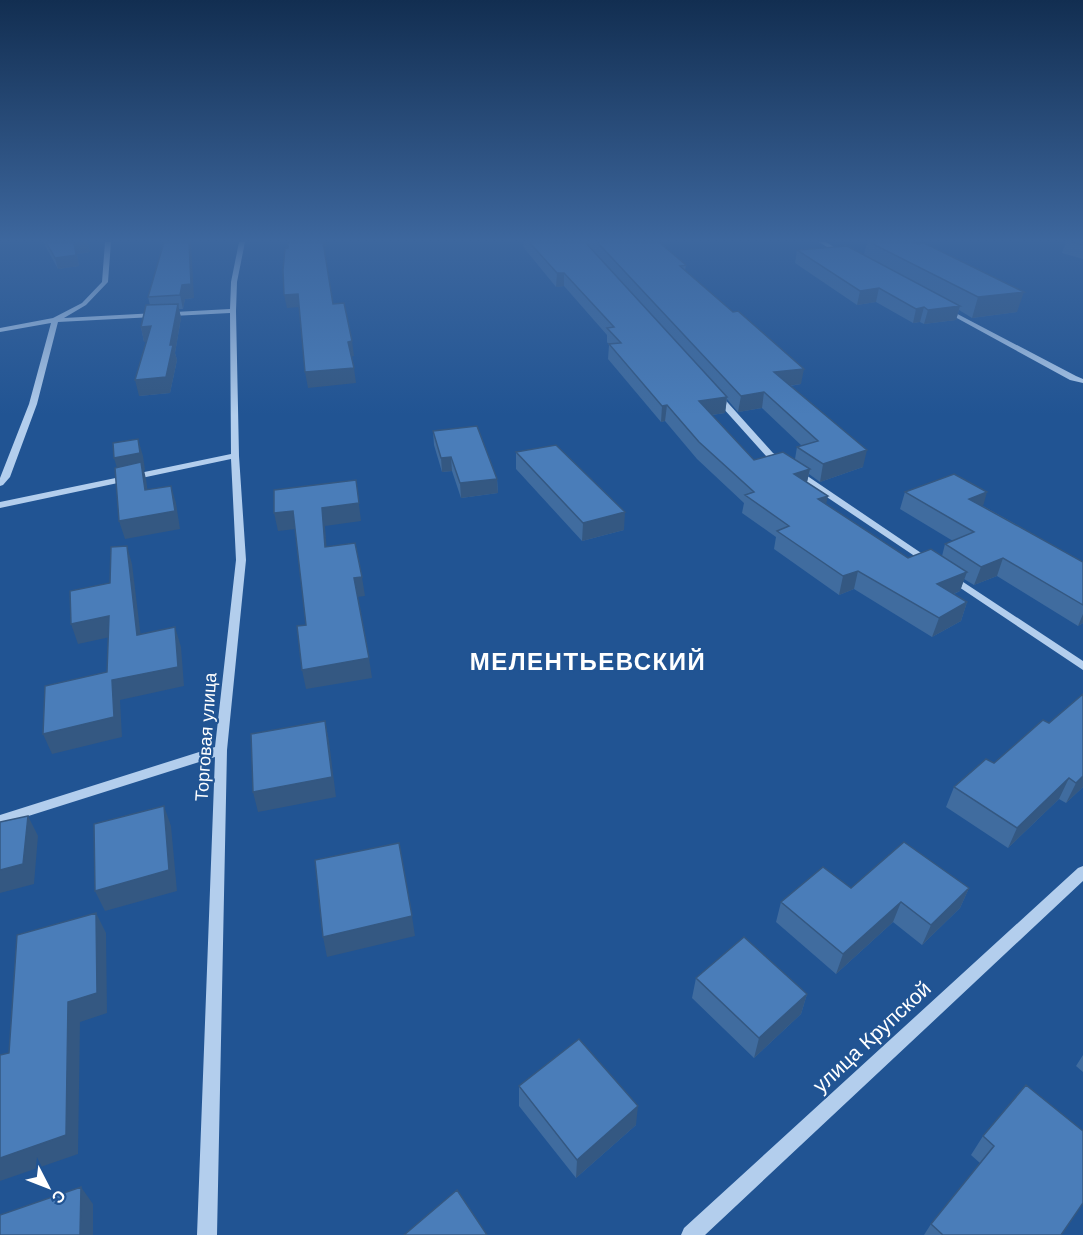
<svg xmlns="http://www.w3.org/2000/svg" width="1083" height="1235" font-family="'DM Sans',sans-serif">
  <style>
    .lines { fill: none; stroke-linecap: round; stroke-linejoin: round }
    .minor { fill: #b3ceed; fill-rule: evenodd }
    .wall { fill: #406c9f; fill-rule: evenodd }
    .shaded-wall { fill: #345882 }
    .building { fill: #4a7db9; stroke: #345882; stroke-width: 1.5 }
    .labels { text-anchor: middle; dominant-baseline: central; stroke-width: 4.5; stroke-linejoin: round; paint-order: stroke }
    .street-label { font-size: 18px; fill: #fff; stroke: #215493 }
    .near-street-label { font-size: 21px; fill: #fff; stroke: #215493 }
    .district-label { font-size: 24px; font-weight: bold; letter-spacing: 1.5px; fill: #fff; stroke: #215493 }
  </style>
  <rect width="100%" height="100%" fill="#215493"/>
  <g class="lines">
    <path class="minor" d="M105,242h6l-3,40 -22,23 -22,13 166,-9 1,-27 8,-40h6l-8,40 -1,29 3,145 7,104 -19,190 -10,485h-20l18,-478 -215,68v-10l215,-68 21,-187 -5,-101 -231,49v-6l231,-48 -1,-141 -172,9 -21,82 -27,73 -7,8 -3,1v-8l29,-74 22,-81 -51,9v-4l53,-10 29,-15 20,-21z
      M819,242h7l19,12 -5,1z
      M946,308l130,68 7,3v4l-13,-3 -126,-69v-2z
      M714,394h6l53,59 11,7v4h-6l-11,-7 -53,-59z
      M797,470l3,1 133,90 -5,3 -3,-1 -131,-88 -1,-2z
      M951,574l132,87v9l-136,-91 -1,-2z
      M1083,866v15l-378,354h-24l3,-7 394,-360z"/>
  </g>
  <path class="wall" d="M43,242h45l2,10 -13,2 2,12 -21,3z
    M164,242l30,56 -9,1 -2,10h-4l2,9 -6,35 2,7 -7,33 -31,3 8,-55 -3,1 -3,-15 9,-22 -2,-8z
    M523,242h136l27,23 -1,5 116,114 -11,2 73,81 -43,15 -11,-8 -2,8 19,23 82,53 34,-2 3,-12 8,-3 -53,-32 5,-17 78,14 100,56v61l-5,3 -81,-50 -23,9 -10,-6 -4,12 -6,3 13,8 -6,19 -29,16 -78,-48 -15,6 -65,-46 2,-12 -34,-24 2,-10 -47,-44 -32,-38 -4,1 -53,-63 1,-14 -2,-3v-7l-43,-49 -8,1 -32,-39zM727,399l11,13 24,-4 40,38 -5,1 -2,12 -41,1 -42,-45 13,-2z
    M867,242h47l103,70 -45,6 -13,-8 -3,10 -32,4 -4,-2 -7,1 -37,-21 -19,3 -62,-42 2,-13 67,5z
    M1066,242h17v17l-21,-6z
    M433,431l64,48 1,14 -37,5 -9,-27 -10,1 -8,-27z
    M516,452l108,78 -42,11 -66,-72z
    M1043,720l40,67 -17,16 -7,-4 -51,49 -62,-41 8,-20 40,-24z
    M851,888h118l-9,20 -38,37 -29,-23 -57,52 -60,-52 5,-20z
    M696,978l111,16 -6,20 -47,44 -62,-60z
    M1083,1055v17l-7,-6z
    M1026,1085l35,150h-137l7,-11 49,-61 -9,-8 12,-19z
    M519,1086l117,39 -60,53 -57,-72z"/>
  <path class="shaded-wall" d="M78,242h10l2,10 -13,2 2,12 -21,3 -3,-11 19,-15z
    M189,242h2l3,56 -9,1 -2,10 -3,-14z
    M323,242h3l1,5h-3z
    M557,273h7v13l-8,1z
    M879,288l-3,14 -19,3 3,-14z
    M1024,292l-7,20 -45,6 6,-21z
    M298,294l2,13 -13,1 -3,-13z
    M178,304l3,14 -6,35 2,7 -7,33 -31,3 -4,-16 35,-35z
    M960,306l-4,14 -32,4 4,-14z
    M924,307l-4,15 -7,1 3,-14z
    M151,326l4,15 -11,1 -3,-15z
    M352,341l2,15 -4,1 -2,-15z
    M354,368l2,15 -48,5 -3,-16z
    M804,369l-3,15 -29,4 2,-16z
    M764,392l-2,16 -24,4 3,-16z
    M727,397l-2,16 -28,4 2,-16z
    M667,405l-2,16 -4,1 1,-16z
    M138,439l5,17 2,14h-1l2,9 4,29 -31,-33 -5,-17z
    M867,450l-4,17 -43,15 3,-18z
    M451,457l1,14 -10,1 -1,-14z
    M810,469l-4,17 -12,-12z
    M497,479l1,14 -37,5 -1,-15z
    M356,480l5,41 -36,5 3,40 -3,-19 -3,-39z
    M171,486l5,17 4,26 -55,10 -6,-18z
    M987,492l-5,18 -13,-11z
    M828,496l-4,17 -6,-14z
    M293,511l3,18 -18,2 -4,-18z
    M625,512l-1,18 -42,11 1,-18z
    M127,546l5,18 11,90 -6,-19z
    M1003,558l-6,18 -23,9 7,-18z
    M858,571l-4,18 -15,6 4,-19z
    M967,572l-7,19 -29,12 6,-19z
    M362,577l3,19 -8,1 -3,-19z
    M967,602l-6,19 -29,16 7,-19z
    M1083,614v9l-5,3z
    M109,616l6,20 -37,8 -7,-20z
    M175,627l6,20 3,39 -64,14 2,37 -70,17 -9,-20 69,-54z
    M369,658l3,20 -66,11 -4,-19z
    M325,721l4,20 7,56 -78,15 -5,-20z
    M1083,776v11l-17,16 10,-20z
    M1069,778l-10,21 -51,49 9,-20z
    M164,806l7,20 6,65 -72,20 -10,-20z
    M28,816l10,20 -4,48 -34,9v-23z
    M969,888l-9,20 -38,37 9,-20z
    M901,902l-8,20 -57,52 7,-20z
    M96,913l10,20 1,80 -27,9 -2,132 -78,27v-23l68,-156z
    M412,916l3,20 -88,21 -4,-20z
    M807,994l-6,20 -47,44 5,-20z
    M638,1106l-2,19 -60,53 1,-18z
    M81,1187l12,17v31h-13z"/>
  <path class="building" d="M46,242h32l-4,1 2,12 -21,3z
    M164,242h25l2,42 -9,1 -2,10 -32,2z
    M288,242h35l10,62 11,-1 8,38 -4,1 6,26 -49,4 -7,-78 -14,1 -1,-25 2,-22h3z
    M529,242h56l142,155 -28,4 55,59 29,-8 27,17 -16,5 34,22 -10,3 90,59 23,-9 36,23 -30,12 30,18 -28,16 -81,-47 -15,5 -66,-45 12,-5 -44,-31 9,-3 -55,-50 -32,-37 -5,1 -53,-62 12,-1 -14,-15 7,-1 -50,-54h-7z
    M597,242h62l27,23 -6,1 53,46 5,-1 66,58 -30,3 93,78 -44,14 -26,-17 21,-6 -54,-49 -23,4z
    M869,242h45l3,2 7,-1 100,49 -46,5z
    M1071,242h12v3z
    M847,246l113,60 -32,4 -4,-3 -8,2 -37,-21 -19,3 -63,-41z
    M178,304l-8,41h3l-7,32 -31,3 16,-54 -10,1 5,-22z
    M477,426l20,53 -37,4 -9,-26 -10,1 -8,-27z
    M138,439l2,14 -26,5 -1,-15z
    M556,445l69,67 -42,11 -67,-71z
    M141,462l4,28 26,-4 4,25 -56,10 -4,-53z
    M954,474l33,18 -18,7 114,63v43l-80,-47 -22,9 -36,-23 29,-12 -69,-40z
    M356,480l3,23 -37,5 3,39 30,-4 7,34 -8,1 15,80 -67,12 -5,-44 9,-1 -13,-114 -19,2v-23z
    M127,546l10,89 38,-8 3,40 -66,13 2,37 -71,17 2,-48 62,-14 2,-56 -38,8 -1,-33 40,-8 1,-36z
    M1083,694v82l-7,7 -7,-5 -52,50 -63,-41 32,-28 8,4 49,-43 6,3z
    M325,721l7,56 -79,15 -2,-58z
    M164,806l5,64 -74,21 -1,-67z
    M28,816l-5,48 -23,6v-48z
    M904,842l65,46 -38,37 -30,-23 -58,52 -62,-52 42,-35 28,21z
    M399,843l13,73 -89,21 -8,-77z
    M96,913l1,80 -29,9 -2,133 -66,23v-103l9,-2 8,-118z
    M744,937l63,57 -48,44 -63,-60z
    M579,1039l59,67 -61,54 -58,-74z
    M1026,1085l57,46v72l-22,32h-118l-12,-11 63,-78 -11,-10z
    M81,1187l-1,48h-80v-20z
    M457,1190l30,45h-83z"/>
  <linearGradient id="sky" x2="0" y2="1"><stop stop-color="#122e51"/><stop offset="0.58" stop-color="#3d679e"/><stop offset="1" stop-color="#3d679e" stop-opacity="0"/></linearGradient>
  <rect width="1083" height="415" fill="url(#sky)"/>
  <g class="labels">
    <g class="street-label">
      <text transform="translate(206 737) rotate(-86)">Торговая улица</text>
    </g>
    <g class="near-street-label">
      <text transform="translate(872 1037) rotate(-43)">улица Крупской</text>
    </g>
    <g class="district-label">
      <text x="588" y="661">МЕЛЕНТЬЕВСКИЙ</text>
    </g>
  </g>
  <g transform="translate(48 1187) rotate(132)" stroke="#215493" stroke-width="4.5" paint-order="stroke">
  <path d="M0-4.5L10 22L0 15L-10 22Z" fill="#ffffff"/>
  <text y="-9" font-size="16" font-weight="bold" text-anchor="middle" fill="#ffffff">С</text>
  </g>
</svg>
